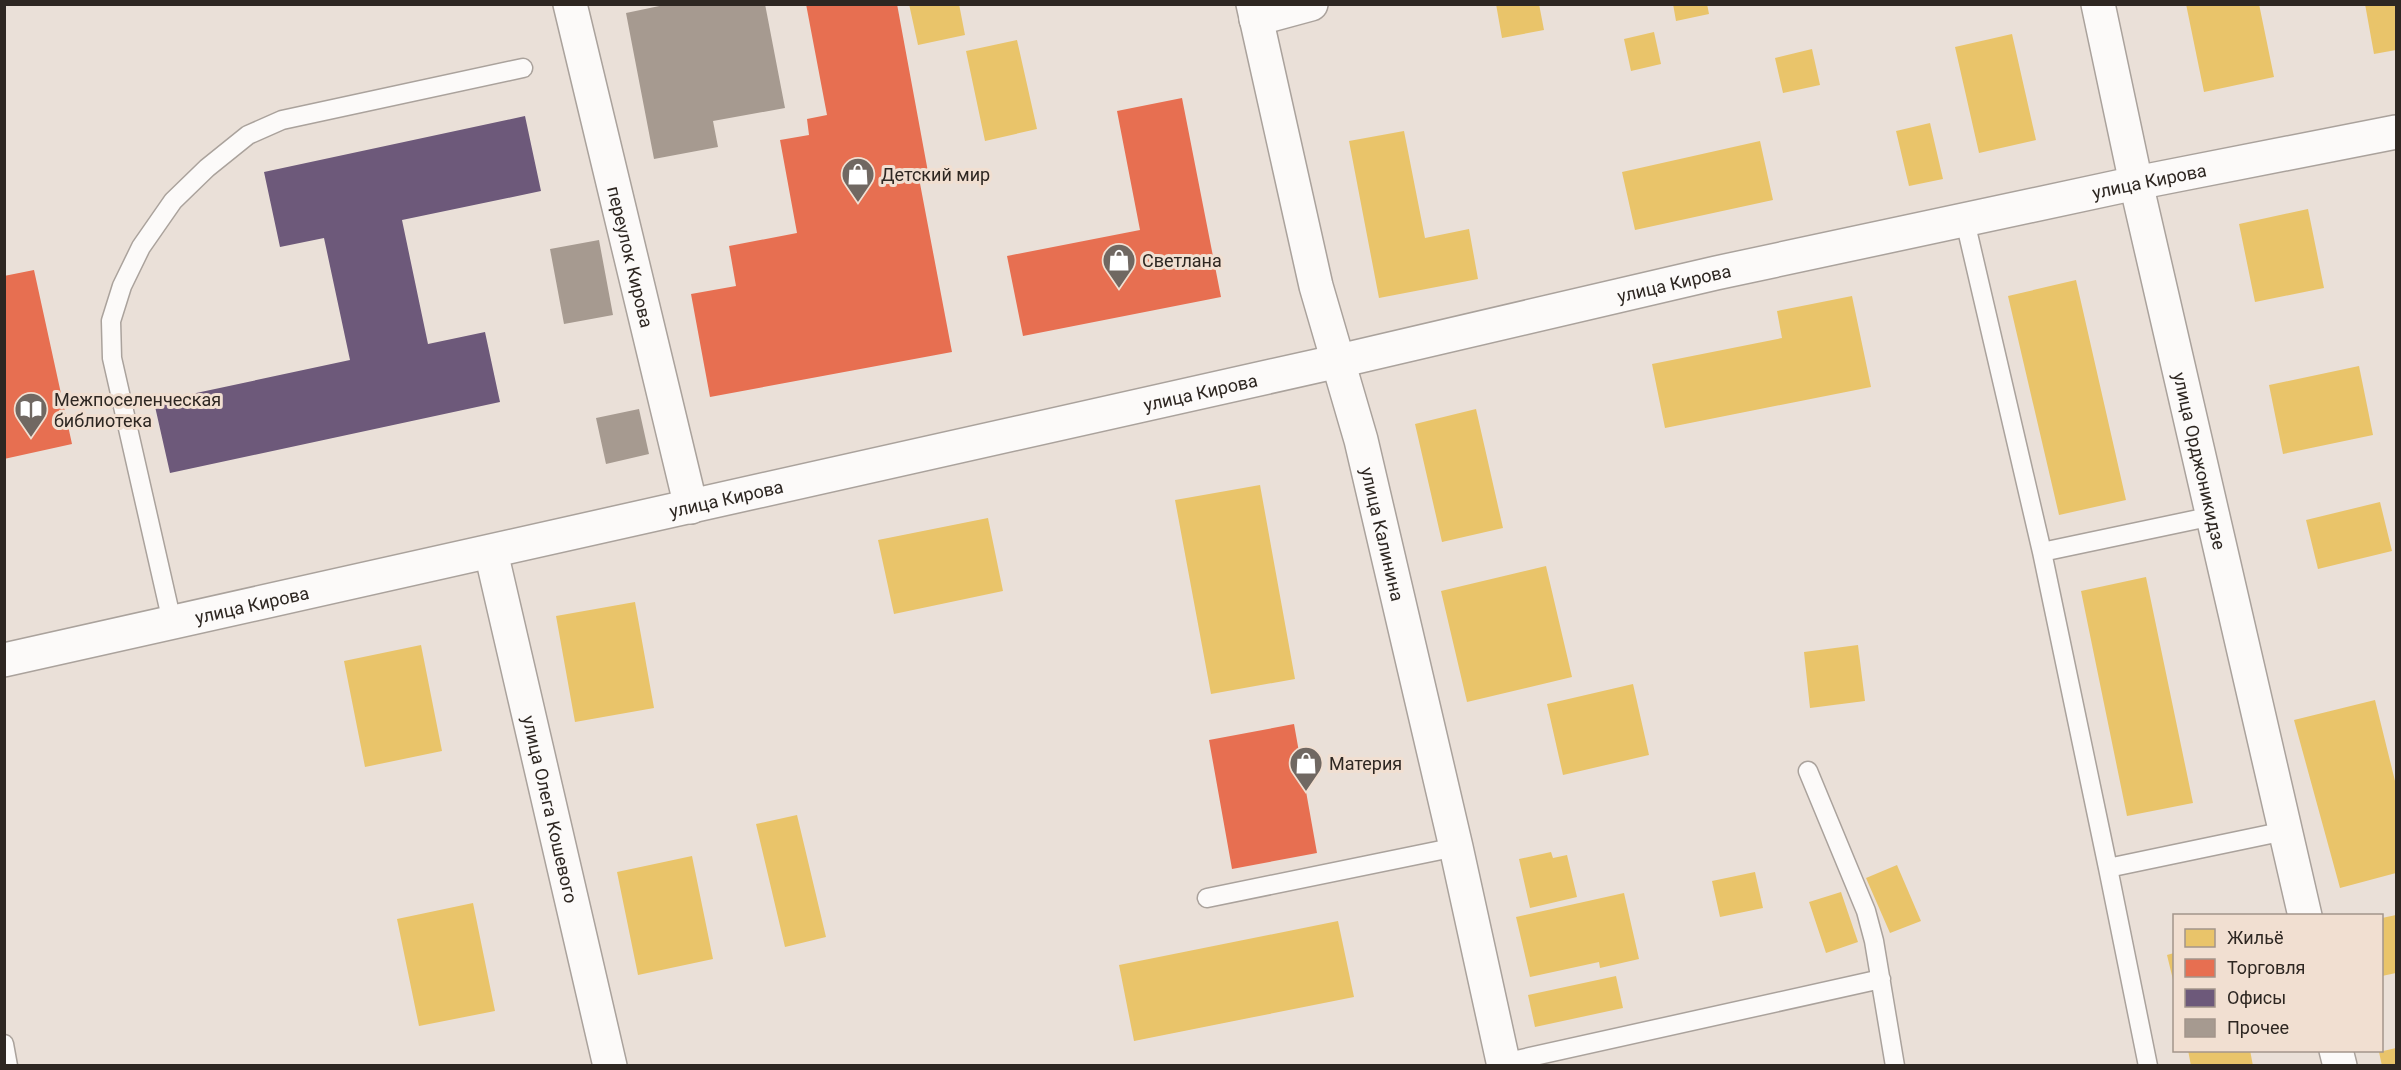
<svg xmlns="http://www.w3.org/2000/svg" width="2401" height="1070" font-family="Roboto,sans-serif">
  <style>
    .homes { fill: #e9c46a }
    .shops { fill: #e76f51 }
    .offices { fill: #6d597a }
    .building { fill: #a69a90 }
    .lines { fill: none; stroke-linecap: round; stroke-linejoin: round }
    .service-casing { stroke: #aaa29c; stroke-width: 21 }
    .minor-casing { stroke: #aaa29c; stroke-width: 36 }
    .tertiary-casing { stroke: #aaa29c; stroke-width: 36 }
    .service { stroke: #fcfaf9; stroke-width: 18 }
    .minor { stroke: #fcfaf9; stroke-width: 33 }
    .tertiary { stroke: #fcfaf9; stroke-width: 33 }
    .labels { text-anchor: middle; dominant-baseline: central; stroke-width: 6; stroke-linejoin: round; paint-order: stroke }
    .poi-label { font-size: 18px; fill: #2e2722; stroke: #f1dfd1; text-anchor: start }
    .street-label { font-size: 18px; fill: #2e2722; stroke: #f1dfd1 }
  </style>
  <rect width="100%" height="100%" fill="#eae0d8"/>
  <path class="homes" d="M909,4h50l6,31 -47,10z
    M1496,4h43l5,26 -42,8z
    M1673,4h34l2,10 -33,7z
    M2186,4h73l15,73 -70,15z
    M2365,4h31v46l-22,4z
    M1654,32l7,32 -30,7 -7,-32z
    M2012,34l24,106 -57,13 -24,-106z
    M1017,40l20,89 -52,12 -19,-90z
    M1812,49l8,36 -37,8 -8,-35z
    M1930,123l13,56 -34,7 -13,-55z
    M1404,131l21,107 44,-9 9,50 -99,19 -30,-157z
    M1760,141l13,59 -138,30 -13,-58z
    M2308,209l16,79 -69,14 -16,-78z
    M2076,280l50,220 -67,15 -51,-219z
    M1852,296l19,91 -206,41 -13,-64 130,-26 -5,-27z
    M2359,366l14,69 -90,19 -14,-69z
    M1476,409l27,119 -61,14 -27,-118z
    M1260,485l35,194 -84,15 -36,-194z
    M2380,502l12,49 -74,18 -12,-49z
    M988,518l15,73 -109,23 -16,-74z
    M1546,566l26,111 -105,25 -26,-111z
    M2146,577l47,226 -66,13 -46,-225z
    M635,602l19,106 -79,14 -19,-106z
    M421,645l21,106 -77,16 -21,-106z
    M1858,645l7,56 -55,7 -6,-56z
    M1633,684l16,71 -86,20 -16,-71z
    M2375,700l21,85v88l-56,15 -46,-168z
    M797,815l29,122 -41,10 -29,-123z
    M1551,852l2,6 14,-3 10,42 -47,11 -11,-49z
    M692,856l21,103 -75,16 -21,-103z
    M1897,865l24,56 -31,12 -24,-55z
    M1755,872l8,36 -43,9 -8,-36z
    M1841,892l17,50 -32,11 -17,-51z
    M1624,893l15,66 -39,9 -1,-6 -69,15 -14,-60z
    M473,903l22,108 -76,15 -22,-107z
    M2396,915v58l-14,3v-58z
    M1338,921l16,76 -220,44 -15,-76z
    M2174,953v31l-7,-29z
    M1616,976l7,32 -88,19 -7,-32z
    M2396,1048v18h-14l-3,-14z
    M2188,1050h62l3,16h-62z"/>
  <path class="shops" d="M806,4h91l31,168 -10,1 34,179 -242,45 -19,-103 45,-8 -7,-40 68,-13 -17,-93 29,-5 -2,-16 20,-4z
    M1182,98l39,199 -198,39 -16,-80 133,-26 -23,-119z
    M34,270l38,174 -68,15v-183z
    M1294,724l23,129 -85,16 -23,-129z"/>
  <path class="offices" d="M525,116l16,75 -139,29 26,124 57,-12 15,70 -330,71 -16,-71 196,-42 -26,-122 -44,9 -16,-75z"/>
  <path class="building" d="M669,4h96l20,104 -72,13 5,26 -64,12 -28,-146z
    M599,240l14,75 -49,9 -14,-75z
    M639,409l10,45 -43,10 -10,-46z"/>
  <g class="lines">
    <defs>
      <path id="service" d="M1965,221l77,331 171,-36
        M2042,552l66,316 177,-37
        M172,622l-60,-264 -1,-37 11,-35 19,-39 32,-46 34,-33 41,-33 34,-15 241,-52
        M1808,771l58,140 8,30 21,125
        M2108,868l40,198
        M1207,898l249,-51
        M4,1044l4,22
        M1503,1063l378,-84"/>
      <g id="minor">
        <path id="s1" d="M570,4l121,503"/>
        <path id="s2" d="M2098,4l38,179 169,733"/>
        <path d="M1256,19l55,-15"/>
        <path id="s3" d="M1339,361l377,-88 420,-90 260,-51"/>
        <path id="s4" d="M491,552l119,514"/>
        <path d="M2336,1050l4,16"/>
      </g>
      <g id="tertiary">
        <path id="s5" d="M1253,4l63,282 45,154 95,407 48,219"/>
        <path id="s6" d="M4,660l1335,-299"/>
      </g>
    </defs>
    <use href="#service" class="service-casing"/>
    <use href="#minor" class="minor-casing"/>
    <use href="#tertiary" class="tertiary-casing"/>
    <use href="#service" class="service"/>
    <use href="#minor" class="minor"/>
    <use href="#tertiary" class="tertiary"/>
  </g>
  <defs>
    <symbol id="shop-pin" viewBox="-11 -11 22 30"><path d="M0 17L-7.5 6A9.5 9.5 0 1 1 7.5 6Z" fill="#706862" stroke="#f1dfd1"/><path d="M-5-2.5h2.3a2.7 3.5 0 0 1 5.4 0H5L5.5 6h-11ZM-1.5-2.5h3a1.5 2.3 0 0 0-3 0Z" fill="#fff"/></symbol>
    <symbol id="library-pin" viewBox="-11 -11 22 30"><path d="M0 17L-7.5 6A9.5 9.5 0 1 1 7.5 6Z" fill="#706862" stroke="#f1dfd1"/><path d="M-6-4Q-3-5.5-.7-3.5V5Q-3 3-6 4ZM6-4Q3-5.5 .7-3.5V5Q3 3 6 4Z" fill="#fff"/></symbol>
  </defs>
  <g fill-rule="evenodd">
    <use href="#shop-pin" x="839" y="155" width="38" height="52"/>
    <use href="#shop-pin" x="1100" y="241" width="38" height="52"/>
    <use href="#library-pin" x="12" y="390" width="38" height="52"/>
    <use href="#shop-pin" x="1287" y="744" width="38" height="52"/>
  </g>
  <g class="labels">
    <g class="poi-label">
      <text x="881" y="174">Детский мир</text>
      <text x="1142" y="260">Светлана</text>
      <text x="54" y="399">Межпоселенческая<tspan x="54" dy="21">библиотека</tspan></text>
      <text x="1329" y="763">Материя</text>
    </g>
    <g class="street-label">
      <text stroke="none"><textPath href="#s3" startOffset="830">улица Кирова</textPath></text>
      <text stroke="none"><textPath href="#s1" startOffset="260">переулок Кирова</textPath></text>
      <text stroke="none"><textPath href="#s3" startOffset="344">улица Кирова</textPath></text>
      <text stroke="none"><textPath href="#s6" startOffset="1226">улица Кирова</textPath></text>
      <text stroke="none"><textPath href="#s2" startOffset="468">улица Орджоникидзе</textPath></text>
      <text stroke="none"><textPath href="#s6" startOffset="740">улица Кирова</textPath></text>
      <text stroke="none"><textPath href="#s5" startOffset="546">улица Калинина</textPath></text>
      <text stroke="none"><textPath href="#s6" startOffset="254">улица Кирова</textPath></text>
      <text stroke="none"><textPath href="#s4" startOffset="264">улица Олега Кошевого</textPath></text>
    </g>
  </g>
  <rect width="2401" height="1070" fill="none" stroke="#2e2722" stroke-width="12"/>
  <rect x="2173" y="914" width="210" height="138" fill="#f1dfd1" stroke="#a3958b" stroke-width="1.5"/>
  <rect x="2185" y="929" width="30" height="18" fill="#e9c46a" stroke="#a3958b" stroke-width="1.5"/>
  <text x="2227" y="944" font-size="18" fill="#2e2722">Жильё</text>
  <rect x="2185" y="959" width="30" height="18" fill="#e76f51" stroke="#a3958b" stroke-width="1.5"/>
  <text x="2227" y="974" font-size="18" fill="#2e2722">Торговля</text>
  <rect x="2185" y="989" width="30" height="18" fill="#6d597a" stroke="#a3958b" stroke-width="1.5"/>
  <text x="2227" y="1004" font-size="18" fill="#2e2722">Офисы</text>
  <rect x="2185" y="1019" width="30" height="18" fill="#a69a90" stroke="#a3958b" stroke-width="1.5"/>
  <text x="2227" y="1034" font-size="18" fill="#2e2722">Прочее</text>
</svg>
